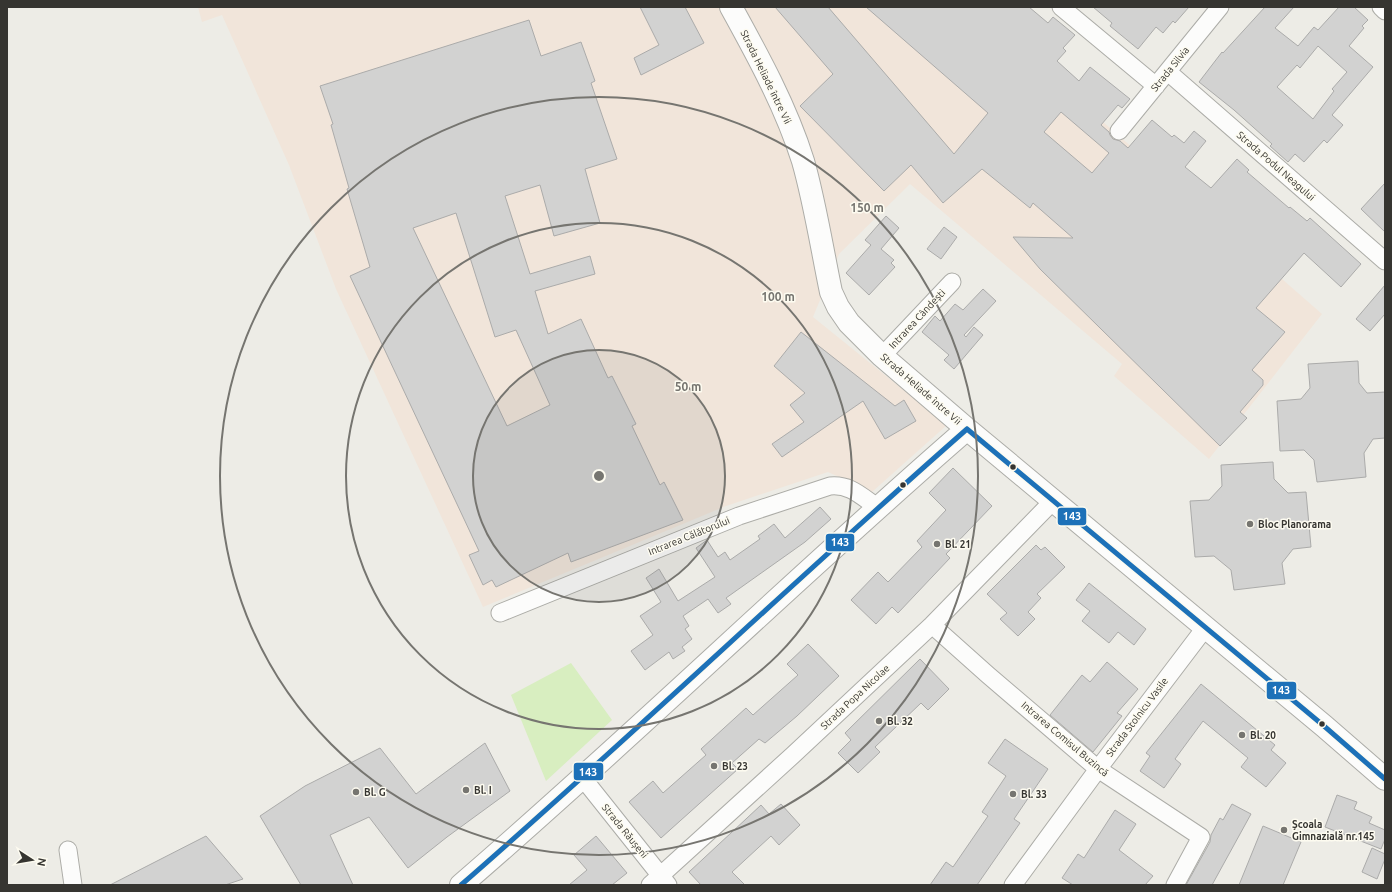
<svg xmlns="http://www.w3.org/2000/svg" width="1392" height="892" font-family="Ubuntu,sans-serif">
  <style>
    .industrial { fill: #f1e5da }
    .green { fill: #d8eec0 }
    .building { fill: #d2d2d1; stroke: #ababaa; fill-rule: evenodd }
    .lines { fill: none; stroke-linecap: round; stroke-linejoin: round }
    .street-casing { stroke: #acaca7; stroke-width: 19 }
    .secondary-casing { stroke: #acaca7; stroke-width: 24 }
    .street { stroke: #fcfcfb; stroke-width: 17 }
    .secondary { stroke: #fcfcfb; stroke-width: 22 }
    .bus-1-casing { stroke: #fdfbf0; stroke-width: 8 }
    .bus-1 { stroke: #1d71b8; stroke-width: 5 }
    .ring { fill: none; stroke: #767570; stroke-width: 2 }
    .bus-dot { fill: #363531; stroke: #fdfbf0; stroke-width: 1.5 }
    .poi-dot { fill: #767570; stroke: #fdfbf0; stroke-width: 1.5 }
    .labels { text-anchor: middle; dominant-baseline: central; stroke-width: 3; stroke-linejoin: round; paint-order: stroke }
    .street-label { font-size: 10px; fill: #363531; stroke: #fdfbf0 }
    .poi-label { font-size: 10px; font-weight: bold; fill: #363531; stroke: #fdfbf0; text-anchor: start }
    .centre { fill: #767570; stroke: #fdfbf0; stroke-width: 2 }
    .ring-label { font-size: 12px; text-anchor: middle; font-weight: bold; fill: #767570; stroke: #fdfbf0; stroke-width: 3; stroke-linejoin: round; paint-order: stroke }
    .line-badge { stroke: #fdfbf0; stroke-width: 1.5 }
    .badge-label { font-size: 11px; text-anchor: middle; font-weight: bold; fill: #fff }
  </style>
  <rect width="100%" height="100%" fill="#edece6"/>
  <path class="industrial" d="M198,7h774l350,307 -113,145 -95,-83 8,-12 -212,-180 -71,70 -26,63 134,108 -75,67 -44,-20 -102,34 -243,101 -147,-318 -47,-124 -67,-150 -20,7z"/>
  <path class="green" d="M571,663l41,57 -66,61 -35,-86z"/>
  <path class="building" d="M640,7h45l19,36 -63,32 -7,-17 25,-13z
    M775,7h53l126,147 34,-41 -122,-106h163l19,16 5,-6 22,18 -12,13 3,3 -9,10 22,20 11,-14 40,32 -8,9 -4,-3 -17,20 8,7 1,3 3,4 7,2 8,7 24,-28 20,17 2,-2 10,8 10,-12 12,10 -21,26 26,21 26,-29 12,11 -2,2 42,36 1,-1 17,14 3,-3 51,46 -20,23 -37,-34 -48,55 29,24 -33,38 11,10v5l-23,27 7,6 -27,28 -180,-177 -27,-32 60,1 -40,-35 -3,5 -48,-39 -39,34 -32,-38 -27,26 -84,-85 33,-32zM1061,112l48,41 -17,20 -48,-41z
    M1093,7h96l-14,16 -2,-2 -10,12 -7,-6 -18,22 -28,-23 2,-3z
    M1265,7h29l-19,21 23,18 16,-19 4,3 21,-23h15l14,13 -6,6 2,2 -15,18 24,21 -41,48 11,10 -16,18 -3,-3 -20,22 -9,-8 -7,8 -18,-16 2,-2 -38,-34 -35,-28 23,-30 1,1zM1318,46l29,26 -15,17 2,2 -21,28 -36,-32 20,-22 3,3z
    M529,20l12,36 40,-14 14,39 -4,2 26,76 -32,10 15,54 -46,13 -14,-51 -35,11 25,78 60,-18 5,18 -60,17 13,43 33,-15 27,59 4,-2 24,48 -4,2 28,59 4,-3 19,38 -112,42 -3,-9 -72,34 -4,-7 -9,5 -14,-30 10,-4 -129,-275 20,-9 -23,-78 2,-1 -18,-63 2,-1 -13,-38zM456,213l39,124 21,-7 34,75 -43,21 -94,-198z
    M1385,183v49l-24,-23z
    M886,216l13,12 -18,21 13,11 -3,3 4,4 -26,28 -23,-22 25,-28 -6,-5z
    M944,227l13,10 -16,22 -14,-10z
    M1385,285v29l-15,17 -14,-12z
    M983,289l13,12 -32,34 2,2 8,-10 9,8 -29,34 -10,-9 5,-5 -27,-23 13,-16 5,5 15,-17 8,6z
    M801,332l94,74 9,-6 12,21 -31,18 -22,-38 -81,56 -10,-13 32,-22 -14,-17 15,-12 -31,-27z
    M1358,361l1,22 8,10 18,-1v46l-12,1 -9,14 2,24 -49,5 -3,-22 -10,-10 -24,1 -3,-50 24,-2 9,-11 -2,-24z
    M1273,462l1,17 14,14 18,-1 5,55 -18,2 -11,14 3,21 -51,6 -3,-20 -17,-14 -19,1 -5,-56 19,-1 13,-14 -1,-21z
    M953,468l39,38 -46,48 4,4 -52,55 -6,-6 -16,17 -25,-24 27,-28 10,10 34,-35 -5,-6 29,-31 -17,-17z
    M820,507l11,12 -26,23 -79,56 5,6 -13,9 -10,-14 -25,17 6,10 -4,3 7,10 -10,8 3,4 -12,8 -4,-7 -24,18 -14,-19 22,-16 -13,-19 21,-14 -15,-24 13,-9 19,32 37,-24 -19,-29 11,-8 11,17 7,-5 5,8 30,-21 -2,-3 16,-12 11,14z
    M1036,545l5,5 4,-3 20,20 -28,27 4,4 -13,14 7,7 -17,17 -18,-17 7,-6 -20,-19z
    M1089,583l57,46 -12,16 -16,-13 -9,11 -27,-22 8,-10 -14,-11z
    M808,644l31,32 -42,40 -32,27 -6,-4 -27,24 6,6 -77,69 -32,-36 24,-21 10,12 43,-38 -5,-6 45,-41 7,7 45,-40 -11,-11z
    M920,659l29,30 -21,21 -7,-7 -46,44 5,5 -22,21 -20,-20 13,-13 -6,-7z
    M1107,662l31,27 -21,24 5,3 -29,36 -43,-37 32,-40 8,7z
    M1201,684l74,61 -4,5 15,13 -20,24 -25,-20 7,-9 -45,-37 -28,38 6,5 -17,24 -24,-17 10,-15 -4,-3z
    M1005,739l43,30 -34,50 6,4 -43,62h-47l16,-23 7,5 35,-51 -6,-4 24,-36 -18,-13z
    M485,743l25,48 -63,46 -39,31 -39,-51 -39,18 23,50h-52l-41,-69 45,-30 75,-38 36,46z
    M1337,795l20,7 -3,7 18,8 -3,6 16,7v9l-4,10 -56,-22z
    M781,804l19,21 -21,20 -8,-9 -39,36 13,13h-44l-12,-13 72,-67 8,9z
    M1232,804l19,10 -39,71h-26l24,-43 1,-7 9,-17 3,2z
    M1115,810l21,14 -17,26 34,26 -8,9h-72l-11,-7 16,-24 6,4z
    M1263,826l38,16 -18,43h-44z
    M206,836l37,43 -18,6h-115z
    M596,836l31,37 -15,12h-43l18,-15 -13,-15z
    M1372,848l13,6v5l-8,20 -15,-7z"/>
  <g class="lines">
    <defs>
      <path id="street" d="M1061,7l95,79
        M1381,7l4,4
        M1168,72l217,189
        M1119,131l101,-124
        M882,356l70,-74
        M500,613l239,-97 91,-30c20,-2 31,10 47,21
        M932,625l56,50 110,94 103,68 -26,48
        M582,777l86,108
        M68,850l5,35
        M650,885l143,-130 139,-130 121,-124
        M1013,885l85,-116 107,-141"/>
      <path id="secondary" d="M731,7c27,49 55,100 72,154 12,42 19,88 28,131l7,15 11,16 33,33 85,73 357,297 61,53
        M461,885c172,-148 334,-307 506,-456"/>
    </defs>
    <use href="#street" class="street-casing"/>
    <use href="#secondary" class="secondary-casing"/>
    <use href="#street" class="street"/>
    <use href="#secondary" class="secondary"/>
    <defs>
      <path id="bus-1" d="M967,429l357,297 61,53
        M461,885c171,-149 335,-306 506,-456"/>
    </defs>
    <use href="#bus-1" class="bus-1-casing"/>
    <use href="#bus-1" class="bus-1"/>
  </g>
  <circle cx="599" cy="476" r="126" fill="#767570" fill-opacity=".12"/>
  <g class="ring">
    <circle cx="599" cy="476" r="126"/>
    <circle cx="599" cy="476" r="253"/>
    <circle cx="599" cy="476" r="379"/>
  </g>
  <g class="bus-dot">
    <circle cx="1013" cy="467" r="3.5"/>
    <circle cx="903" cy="485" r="3.5"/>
    <circle cx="1322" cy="724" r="3.5"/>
  </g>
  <g class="poi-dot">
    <circle cx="1250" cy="524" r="4"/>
    <circle cx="937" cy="544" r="4"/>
    <circle cx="879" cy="721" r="4"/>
    <circle cx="1242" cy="735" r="4"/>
    <circle cx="714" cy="766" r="4"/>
    <circle cx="466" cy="790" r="4"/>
    <circle cx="356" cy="792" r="4"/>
    <circle cx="1013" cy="794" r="4"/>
    <circle cx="1284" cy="830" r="4"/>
  </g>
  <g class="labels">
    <g class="street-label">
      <text transform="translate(1170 69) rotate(-51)">Strada Silvia</text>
      <text transform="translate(766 77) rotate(64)">Strada Heliade între Vii</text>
      <text transform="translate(1276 166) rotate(41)">Strada Podul Neagului</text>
      <text transform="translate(917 319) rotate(-47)">Intrarea Cândești</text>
      <text transform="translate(921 389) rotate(41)">Strada Heliade între Vii</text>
      <text transform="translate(689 536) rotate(-22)">Intrarea Călătorului</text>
      <text transform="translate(855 697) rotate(-43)">Strada Popa Nicolae</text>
      <text transform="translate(1137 717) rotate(-53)">Strada Stolnicu Vasile</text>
      <text transform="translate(1065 739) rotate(40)">Intrarea Comisul Buzincă</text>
      <text transform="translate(625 831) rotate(51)">Strada Răușeni</text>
    </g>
    <g class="poi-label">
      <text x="1258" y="524">Bloc Planorama</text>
      <text x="945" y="544">Bl. 21</text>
      <text x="887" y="721">Bl. 32</text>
      <text x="1250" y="735">Bl. 20</text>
      <text x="722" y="766">Bl. 23</text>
      <text x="474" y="790">Bl. I</text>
      <text x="364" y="792">Bl. G</text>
      <text x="1021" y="794">Bl. 33</text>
      <text x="1292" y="824">Școala<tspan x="1292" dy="12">Gimnazială nr.145</tspan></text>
    </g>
  </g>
  <circle cx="599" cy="476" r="6" class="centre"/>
  <g class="ring-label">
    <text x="867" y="212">150 m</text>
    <text x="778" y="301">100 m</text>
    <text x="688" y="391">50 m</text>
  </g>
  <g class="line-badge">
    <rect x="1057" y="507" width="30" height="19" rx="4" fill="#1d71b8"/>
    <rect x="825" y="533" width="30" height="19" rx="4" fill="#1d71b8"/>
    <rect x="1266" y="681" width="31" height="19" rx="4" fill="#1d71b8"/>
    <rect x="573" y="762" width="31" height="19" rx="4" fill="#1d71b8"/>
  </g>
  <g class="badge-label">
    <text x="1072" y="520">143</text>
    <text x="840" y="546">143</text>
    <text x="1281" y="694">143</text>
    <text x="588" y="776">143</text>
  </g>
  <rect width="1392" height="892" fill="none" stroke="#363531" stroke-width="16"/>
  <g transform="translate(32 860) rotate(102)" stroke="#fdfbf0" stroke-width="3" paint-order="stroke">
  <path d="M0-3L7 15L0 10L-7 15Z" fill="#363531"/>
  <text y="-6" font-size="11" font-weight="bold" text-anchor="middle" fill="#363531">N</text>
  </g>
</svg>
